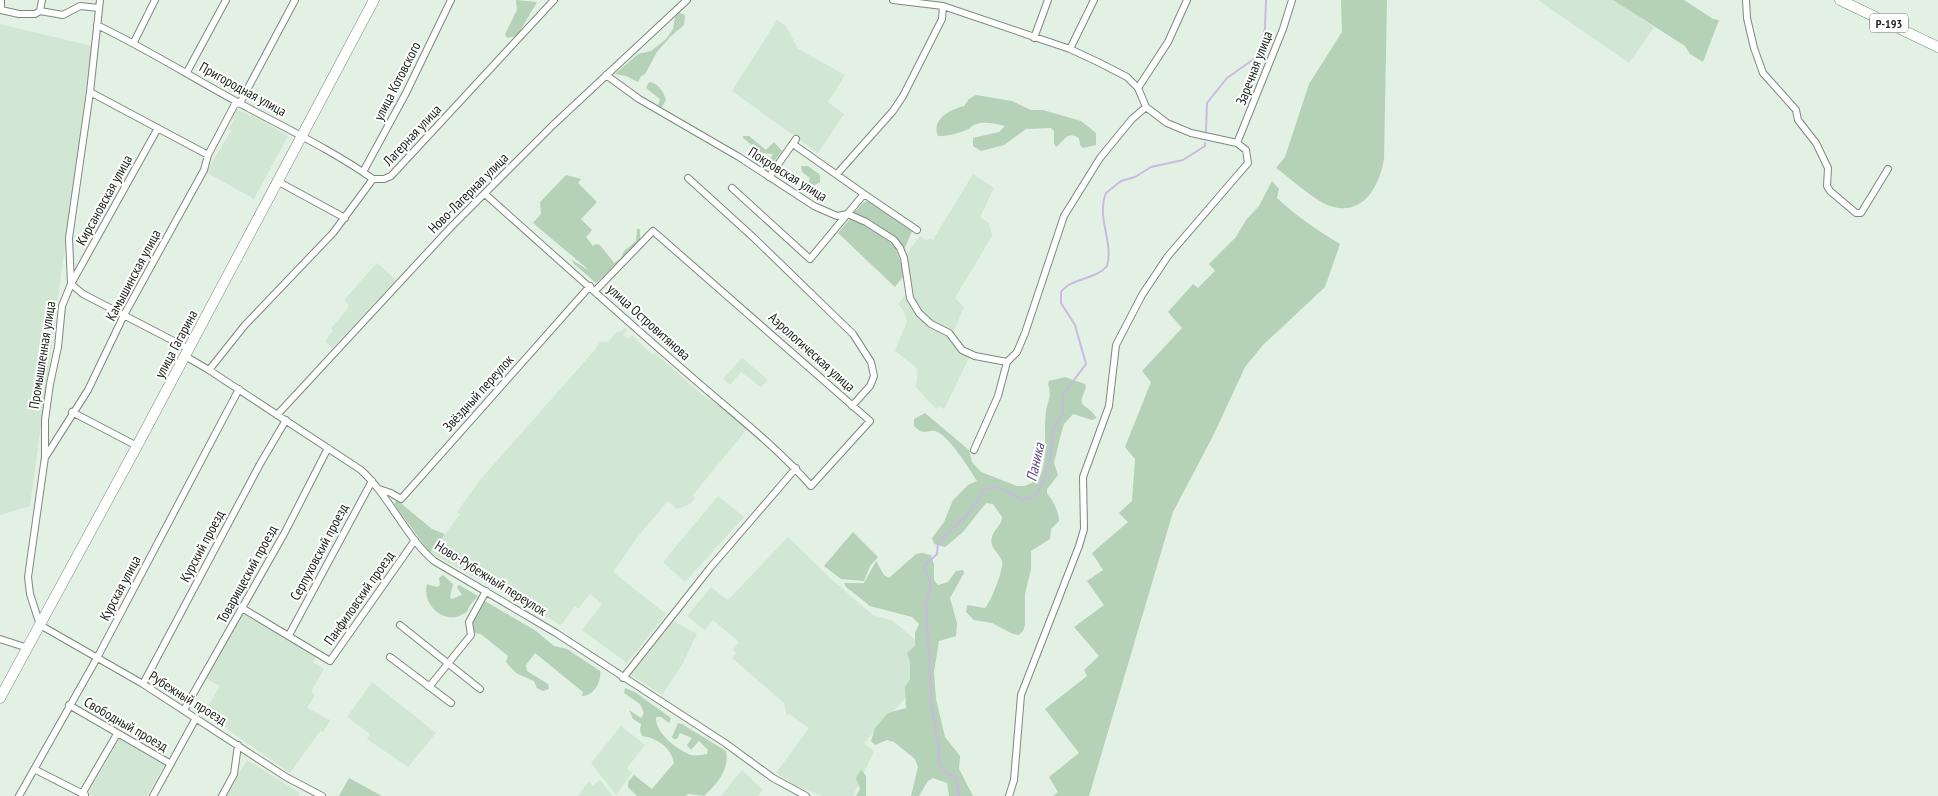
<svg xmlns="http://www.w3.org/2000/svg" width="1938" height="796" font-family="'PT Sans Narrow',sans-serif">
  <style>
    .built { fill: #d1e6d3 }
    .green { fill: #b5d1b7 }
    .lines { fill: none; stroke-linecap: round; stroke-linejoin: round }
    .stream { stroke: #cabae1; stroke-width: 2 }
    .street-casing { stroke: #7c8a7d; stroke-width: 8 }
    .primary-casing { stroke: #7c8a7d; stroke-width: 11 }
    .street { stroke: #fff; stroke-width: 6 }
    .primary { stroke: #fff; stroke-width: 10 }
    .labels { text-anchor: middle; dominant-baseline: central; stroke-width: 4; stroke-linejoin: round; paint-order: stroke }
    .shield { fill: #fff; stroke: #636763; stroke-width: 1 }
    .shield-label { font-size: 12px; font-weight: bold; fill: #202620 }
    .street-label { font-size: 14px; fill: #202620; stroke: #fff }
    .water-label { font-size: 15px; font-style: italic; fill: #614a7e; stroke: #fff }
  </style>
  <rect width="100%" height="100%" fill="#e2f1e3"/>
  <path class="built" d="M1538,0h75l41,27 -25,36z
    M777,20l9,6 12,23 47,26 -17,27 16,12 -26,39 -86,-62z
    M0,24l92,22 -62,460 -30,9z
    M237,109l13,7 2,-1 36,21 -34,63 -48,-27 25,-41 -2,-2 5,-9 -2,-1z
    M973,174l21,14 -14,29 9,6 3,13 -37,62 9,9 -10,24 5,14 11,11 -26,53 -5,-3 -3,3 -20,-22 2,-18 -23,-18 12,-30 -3,-10 -6,-7 12,-14 -5,-34 15,-20 7,5 2,-3 4,2z
    M377,263l19,17 -64,68 -7,-7 8,-10 -2,-3 16,-18 2,-5 -5,-5z
    M625,328l2,2 -4,5 5,4 4,-4 20,20 3,-2 44,39 27,19 21,18 -54,66 2,3 -5,6 -13,5 -9,-8 -29,34 -26,37 53,42 -39,49 -45,-33 20,-26 -12,-10 -12,15 -3,-3 -14,19 -130,-72 29,-39 -3,-2 22,-31 114,-129 7,-10h8l10,-11 2,1z
    M742,358l26,22 -7,7 -20,-15 -11,13 -7,-6z
    M718,496l26,21 -59,65 -22,-20z
    M788,537l43,42 42,36 20,6 24,20 -8,53 -45,49 10,8 -21,45h-30l-27,-10 -20,-13 33,-45 -20,-14 -2,2 -3,-13 -52,-45 4,-5 -3,-3 6,-8 -26,-22 -8,10 -18,-14 24,-29 17,13z
    M242,612l74,45 -3,5 11,7 -13,23 4,3 -8,13 23,12 -7,12 -3,-1 -30,42 -86,-60 16,-27 -14,-7z
    M673,621l24,13 -14,29 -21,32 -31,-20z
    M372,682l64,51 -28,34 -41,-28 3,-5 -23,-17z
    M621,726l24,19 -18,23 5,5 -16,22 -25,-32z
    M120,738l45,26 -18,32h-54l-5,-3z
    M247,760l53,33 -2,3h-73z
    M742,770l21,20 -5,6h-37z
    M600,780l13,16h-35l11,-15 3,5z"/>
  <path class="green" d="M516,0l21,2 -20,34 -10,2 -2,-4 12,-24z
    M1341,0h46l-3,159c-5,31 -25,62 -61,44 -16,-9 -32,-24 -47,-35l9,-11 24,-73 33,-52z
    M1613,0h71l29,19 6,1 -16,42 -13,-8 -5,-8z
    M679,13l6,2 -1,10 -14,12 -13,15 -12,22 -4,2 -3,6 -12,-6 -11,-2 23,-20 13,-3 15,-12 7,-10 2,-12z
    M649,82c8,0 15,10 17,18l-5,8 -3,-2 2,-7 -14,-11z
    M976,95l36,6 19,9h12l38,11 15,12v12l-13,3 -3,-3 -1,-7c-13,-8 -14,3 -23,9l-2,-4v-12l-3,-3 -25,1 -22,16 -23,6 -8,-5v-8l26,-6 6,-6c-8,-2 -20,-5 -29,-2 -4,1 -6,5 -10,6 -5,3 -23,7 -28,6 -7,-17 13,-27 26,-30l5,-7z
    M743,136h6l17,14 8,-8 8,9 -11,14 -4,2 -7,-4v-1l9,-1 4,-7 -11,-1 -19,-15z
    M801,166h7l12,9v7l-5,3 -7,-1 2,-6 -8,-6z
    M566,175l15,4 -3,4 19,19 -16,17 11,11 -6,7 7,9 3,-2 4,1 14,18 7,-5 3,-7 12,-10 1,-12h3v12l-44,42 -22,-19 -2,-4 18,11 -57,-48 8,-9 -1,-12z
    M1272,181l7,8 -2,9c19,18 40,32 63,46l-15,43 -62,58 -18,22 -31,67 -41,78 -84,284h-36l5,-4 -9,-15 30,-24 -34,-44 42,-33 -3,-6 15,-14 -25,-29 30,-22 -17,-24 16,-11 -11,-17 36,-31 -9,-9 13,-12 3,-42 -10,-12 26,-65 -9,-11 40,-43 -14,-16 25,-28 5,4 17,-17 -6,-7 27,-27 10,-17 13,-14z
    M869,201l43,30 -8,19 -50,-37 10,-11z
    M850,219l16,7 28,19 11,29 -10,13 -57,-54z
    M1065,377l20,7 1,4c-10,22 -1,13 11,30l-5,2 -19,-6 -9,10 -3,10 -7,29 4,12 -11,14v5c6,5 12,19 12,27l-8,8 -1,10 -19,12v18l-6,25v31l-2,6 -4,4 -6,-1 -21,-11 -18,-3 -8,-8 1,-7 18,3c6,-6 19,-39 17,-47 -3,-9 -13,-13 -10,-24 2,-8 10,-12 10,-20l-9,-13 -7,-1 -23,29 -18,15 -11,-3 -2,-6 12,-16 9,-22 15,-15 9,-4c-7,-11 -29,-47 -42,-50 -5,-1 -9,2 -15,0l-6,-5v-7l11,-6 44,37 3,12 9,10 36,14h8l14,-7c10,-22 4,-44 7,-68 2,-11 6,-15 2,-27l1,-3z
    M397,500l35,29 13,5 -15,19 -36,-49z
    M853,532l25,25 -8,9 -6,15 -23,-2 -17,-13z
    M922,553l9,2 3,10v15l4,5 10,-3 8,-11 7,-1 1,3 -14,25 7,25 -1,13 -17,5 -5,31 2,27 9,38 15,19 -1,13 14,27h-24l-2,-13 -14,-5 -5,3 -9,15h-8l7,-29 -3,-8 -21,-17 -7,-2 -12,5 -4,-4 4,-13 13,-15 18,-5 -1,-21 5,-8v-17l-3,-9 8,-7v-13l4,-9 -7,-7 -42,-11 -24,-19 -2,-4h20l12,-22 8,14 5,3 27,-24z
    M443,575l10,9 -3,13 2,2 10,-4 -5,-8 2,-2 19,11 -8,9 -3,7c-3,1 -8,5 -11,5 -18,3 -34,-16 -29,-33l10,3 3,-2 -1,-7z
    M483,600l53,31 18,15 13,3 33,22c2,11 -7,25 -18,25l1,-4 -48,-39 -9,12 1,6 21,13 1,5 -6,2 -6,-3 -3,-7 -18,-8 -10,-11 2,-6 -27,-22 -8,-1 -2,-12z
    M625,688l10,4 36,26 -2,5 -8,-6h-5c-1,16 21,33 35,38 5,1 11,0 16,-1l1,-4 -9,-9 -8,9 -4,-5 5,-7 -12,-5 -3,6h-3l-2,-2 6,-14 4,1 44,27c4,18 -9,33 -22,45l-15,-2 -4,2h-48l-9,-9v-5l6,-7 18,14 22,-26c-3,-16 -17,-25 -32,-27l-2,-6 1,-6 -8,-5 -4,-9 12,8 3,-5 -4,-9 -16,-11z
    M861,770l5,6v20h-10l4,-7 -4,-11z
    M349,778l33,18h-43z"/>
  <g class="lines">
    <path class="stream" d="M1206,132l1,-29 20,-25 31,-22 7,-28 1,-28
      M959,796l-3,-20 -9,-2 -9,-13 2,-9 -8,-41 -6,-107 5,-19 -7,-19 13,-12 1,-11 31,-30 16,-24 14,-2 23,13 13,-4 9,-15 7,-27 2,-25 10,-15 -1,-18 24,-32 -11,-39 -14,-22v-11c11,-15 35,-12 46,-26 7,-24 -11,-48 -1,-73l15,-12 14,-4 16,-10 32,-7 22,-14v-3"/>
    <defs>
      <path id="street" d="M1,0v10l18,4h16l5,-3 23,4 17,-9 19,2
        M100,0l-10,92 -21,146 2,46 -9,22 -4,41 -8,37 -5,36v37l-17,120 2,17 10,31 103,59 143,93 36,19
        M893,0l50,6 127,43 30,14 27,14 11,11 8,19 21,16 24,10 46,10 9,7 2,13 -80,93 -26,39 -26,50 -7,61 -26,71 1,52 -5,17 -58,149 -7,85 -5,16
        M1746,0l1,18 7,30 9,25 33,37 2,10 18,23 12,25 -1,18 3,5 26,22h5l27,-44
        M40,11l2,-11
        M97,25c50,24 96,53 144,79 44,24 91,46 132,75
        M1034,38l14,-38
        M134,42l21,-42
        M1070,49l24,-49
        M187,72l39,-72
        M606,75l33,24 100,58 75,49 23,10 11,-2 18,8 28,18 6,8 4,10 6,40 9,15 12,11 18,9 13,17 13,6 32,6 10,-10 8,-19 39,-117 36,-58 32,-39 14,-12
        M1138,88l30,-46 19,-42
        M90,92l118,63
        M158,128l-87,156 12,10 106,55
        M1237,143l46,-114 9,-29
        M793,144l71,50
        M363,172l43,-79 45,-93
        M837,174l56,-63 10,-15 39,-77 1,-13
        M769,177l27,-38
        M688,178l66,60 99,96 18,28 3,14 -4,10 -18,20
        M277,181l68,37
        M732,188l78,71 54,-65 53,36
        M485,194c67,60 134,120 202,179 42,37 87,71 124,113l59,-65 -217,-190 -58,60
        M185,356l24,14 152,100c29,27 44,66 73,91l122,72 169,110 48,35 33,18
        M209,370l36,-45 88,-92 40,-54h11l7,-3 163,-176
        M72,412l65,34
        M277,415l174,-188 102,-102 134,-125
        M974,450l24,-54 9,-34
        M46,456l42,-66 36,-75 80,-145 4,-15 27,-51 5,-1 55,-103
        M379,489l12,4 10,6 189,-213
        M242,608l88,53 85,-121
        M400,625l80,64
        M289,635l83,-154
        M0,639l28,9
        M390,657l61,46
        M623,678l87,-110 86,-100
        M143,684l117,-220 26,-44
        M429,687l42,-52 -2,-13 17,-31
        M69,705l102,59
        M184,710l100,-176 44,-86
        M34,769l51,26
        M82,794l35,-60
        M19,796l78,-138 142,-269
        M153,796l43,-78
        M222,796l12,-22 4,-29"/>
      <path id="primary" d="M1840,0l98,47
        M0,698l137,-252 237,-446"/>
    </defs>
    <use href="#street" class="street-casing"/>
    <use href="#primary" class="primary-casing"/>
    <use href="#street" class="street"/>
    <use href="#primary" class="primary"/>
  </g>
  <g class="labels">
    <rect class="shield" x="1870" y="13.5" width="38" height="19" rx="4"/>
    <g class="shield-label">
      <text x="1889" y="23">Р-193</text>
    </g>
    <g class="street-label">
      <text transform="translate(1254 68) rotate(-69)">Заречная улица</text>
      <text transform="translate(397 81) rotate(-63)">улица Котовского</text>
      <text transform="translate(243 89) rotate(29)">Пригородная улица</text>
      <text transform="translate(412 135) rotate(-47)">Лагерная улица</text>
      <text transform="translate(788 174) rotate(32)">Покровская улица</text>
      <text transform="translate(468 193) rotate(-45)">Ново-Лагерная улица</text>
      <text transform="translate(104 200) rotate(-61)">Кирсановская улица</text>
      <text transform="translate(133 275) rotate(-62)">Камышинская улица</text>
      <text transform="translate(649 322) rotate(42)">улица Островитянова</text>
      <text transform="translate(176 344) rotate(-62)">улица Гагарина</text>
      <text transform="translate(812 352) rotate(42)">Аэрологическая улица</text>
      <text transform="translate(42 355) rotate(-81)">Промышленная улица</text>
      <text transform="translate(478 393) rotate(-48)">Звёздный переулок</text>
      <text transform="translate(202 546) rotate(-62)">Курский проезд</text>
      <text transform="translate(319 552) rotate(-62)">Серпуховский проезд</text>
      <text transform="translate(247 574) rotate(-61)">Товарищеский проезд</text>
      <text transform="translate(491 578) rotate(32)">Ново-Рубежный переулок</text>
      <text transform="translate(120 588) rotate(-62)">Курская улица</text>
      <text transform="translate(359 598) rotate(-55)">Панфиловский проезд</text>
      <text transform="translate(188 698) rotate(32)">Рубежный проезд</text>
      <text transform="translate(126 724) rotate(30)">Свободный проезд</text>
    </g>
    <g class="water-label">
      <text transform="translate(1035 462) rotate(-77)">Паника</text>
    </g>
  </g>
</svg>
